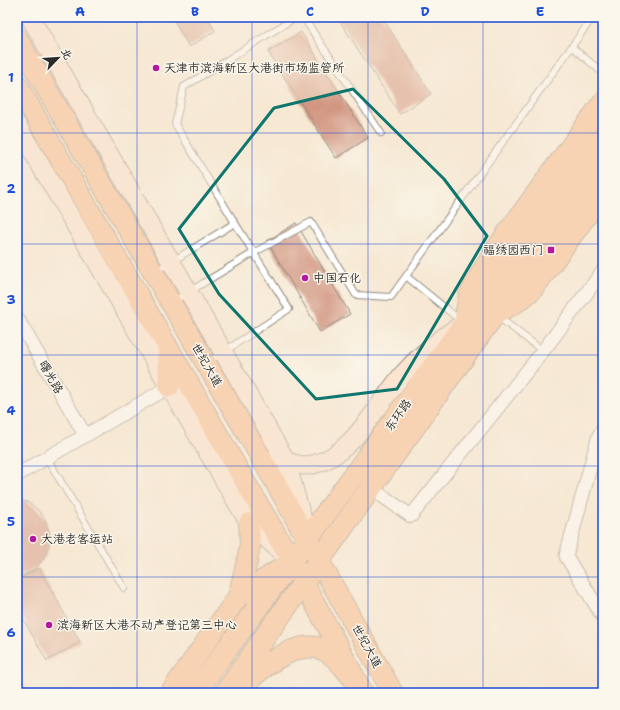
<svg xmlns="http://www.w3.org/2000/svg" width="620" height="710" font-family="'Shantell Sans','LXGW WenKai TC',sans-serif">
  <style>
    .building { fill: #d29681 }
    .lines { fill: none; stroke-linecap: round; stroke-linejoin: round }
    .service-casing { stroke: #908a7f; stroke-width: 8 }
    .minor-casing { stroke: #908a7f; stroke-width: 15 }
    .secondary-casing { stroke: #908a7f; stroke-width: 20 }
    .primary-casing { stroke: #908a7f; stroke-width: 22 }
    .trunk-casing { stroke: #908a7f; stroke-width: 23 }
    .service { stroke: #fff; stroke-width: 6 }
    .minor { stroke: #fff; stroke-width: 13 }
    .secondary { stroke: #fde4d1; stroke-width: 18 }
    .primary { stroke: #fbbb8d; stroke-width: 20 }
    .trunk { stroke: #fbbb8d; stroke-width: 21 }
    .marked { fill: none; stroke: #0f766e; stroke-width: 3; stroke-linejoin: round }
    .grid { fill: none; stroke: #1d4ed8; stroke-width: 1; stroke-opacity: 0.55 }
    .poi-dot { fill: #b5179e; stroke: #fbf7ec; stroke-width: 1.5 }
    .labels { text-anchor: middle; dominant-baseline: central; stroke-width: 3; stroke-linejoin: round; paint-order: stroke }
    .poi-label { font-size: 12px; fill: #2b2b2b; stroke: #fbf7ec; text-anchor: start }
    .street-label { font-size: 12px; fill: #2b2b2b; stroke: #fbf7ec }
    .neatline { fill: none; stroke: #1d4ed8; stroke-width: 1.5 }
    .grid-label { font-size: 13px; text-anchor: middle; font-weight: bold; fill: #1d4ed8 }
  </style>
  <rect width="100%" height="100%" fill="#fbf7ec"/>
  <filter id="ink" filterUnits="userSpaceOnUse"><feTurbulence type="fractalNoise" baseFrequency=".025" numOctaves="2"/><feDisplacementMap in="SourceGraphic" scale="8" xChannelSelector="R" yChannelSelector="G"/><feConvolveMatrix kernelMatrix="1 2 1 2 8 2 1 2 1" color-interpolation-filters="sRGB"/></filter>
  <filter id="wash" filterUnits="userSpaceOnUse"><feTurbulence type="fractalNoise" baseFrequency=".012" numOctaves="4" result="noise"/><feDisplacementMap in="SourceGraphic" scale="16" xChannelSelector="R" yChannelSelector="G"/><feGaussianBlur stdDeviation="0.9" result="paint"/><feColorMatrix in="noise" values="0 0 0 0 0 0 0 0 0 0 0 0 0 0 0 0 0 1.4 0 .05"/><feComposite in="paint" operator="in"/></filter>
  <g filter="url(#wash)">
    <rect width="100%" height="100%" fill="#f6e8d3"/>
    <g id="blocks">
      <path class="building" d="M172,17h35l8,14 -26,16z
        M337,17h45l49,77 -31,20z
        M301,32l67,106 -32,20 -68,-106z
        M296,223l54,91 -30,18 -53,-91z
        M17,499l10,3 10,7 8,10 4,13v14l-5,12 -9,11 -12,6 -6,1z
        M39,568l41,74 -33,19 -30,-53v-28z"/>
    </g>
  </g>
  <g filter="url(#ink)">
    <use href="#blocks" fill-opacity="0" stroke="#908a7f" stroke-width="1"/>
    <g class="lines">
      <defs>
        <path id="service" d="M303,17l78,116
          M572,47l31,26
          M156,271l79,-48 -60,-99 9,-37 112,-70
          M172,302l81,-49 58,-31 45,73 35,2 15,-21
          M497,316l46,35
          M461,321l-55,-45 187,-259
          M208,362l81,-53 -54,-86
          M596,451l7,13
          M47,458l77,130"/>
        <path id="minor" d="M17,318l68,117
          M603,430l-4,5 -33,121 37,61
          M17,475l152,-88 6,3
          M371,488l40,28 132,-165 60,-80
          M17,685l5,8"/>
        <path id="secondary" d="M30,17l256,444 18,64
          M17,125l232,398 37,33
          M277,457c9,4 22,10 32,8 41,-5 69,-62 94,-91 16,-18 35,-34 55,-47"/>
        <path id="primary" d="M17,38l257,442 119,213
          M17,84l242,422 33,55 71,132
          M494,314c15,-7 27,-13 39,-25l70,-96
          M464,324l5,-29 11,-20 23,-36 100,-137
          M168,350l1,37
          M238,597l51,-34
          M170,693l68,-96 9,-35 3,-18 -1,-21"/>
        <path id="trunk" d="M195,693l269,-369 139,-187
          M225,693l256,-360 122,-165
          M234,693c20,-19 61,-57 90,-43 13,6 22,20 31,30"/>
      </defs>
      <use href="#service" class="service-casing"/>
      <use href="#minor" class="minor-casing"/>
      <use href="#secondary" class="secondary-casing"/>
      <use href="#primary" class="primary-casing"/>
      <use href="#trunk" class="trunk-casing"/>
      <use href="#service" class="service"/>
      <use href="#minor" class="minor"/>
      <use href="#secondary" class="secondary"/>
      <use href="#primary" class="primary"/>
      <use href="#trunk" class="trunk"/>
    </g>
  </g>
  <path d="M0 0H620V710H0ZM353,89l91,90 43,57 -90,153 -81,10 -97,-105 -40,-65 95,-121z" fill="#f6e8d3" fill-opacity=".55" fill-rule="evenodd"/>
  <path class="marked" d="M353,89l91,90 43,57 -90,153 -81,10 -97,-105 -40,-65 95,-121z"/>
  <path class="grid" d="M137,17v676M252,17v676M368,17v676M483,17v676M17,133h586M17,244h586M17,355h586M17,466h586M17,577h586"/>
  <g class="poi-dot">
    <circle cx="156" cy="68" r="4"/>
    <rect x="547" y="246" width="8" height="8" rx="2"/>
    <circle cx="305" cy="278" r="4"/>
    <circle cx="33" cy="539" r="4"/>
    <circle cx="49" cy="625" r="4"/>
  </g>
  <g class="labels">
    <g class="poi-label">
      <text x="164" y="68">天津市滨海新区大港街市场监管所</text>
      <text x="543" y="250" text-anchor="end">福绣园西门</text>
      <text x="313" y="278">中国石化</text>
      <text x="41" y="539">大港老客运站</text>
      <text x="57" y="625">滨海新区大港不动产登记第三中心</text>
    </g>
    <g class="street-label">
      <text transform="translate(207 365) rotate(60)">世纪大道</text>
      <text transform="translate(51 377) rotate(60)">曙光路</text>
      <text transform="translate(398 415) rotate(-54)">东环路</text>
      <text transform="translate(367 646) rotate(61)">世纪大道</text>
    </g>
  </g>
  <rect width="620" height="710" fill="none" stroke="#fbf7ec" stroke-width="44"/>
  <g transform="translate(58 58) rotate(65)" stroke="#fbf7ec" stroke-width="3" paint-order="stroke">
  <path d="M0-3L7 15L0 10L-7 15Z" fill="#2b2b2b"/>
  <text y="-6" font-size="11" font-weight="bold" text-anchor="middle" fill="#2b2b2b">北</text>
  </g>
  <rect x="22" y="22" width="576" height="666" class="neatline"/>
  <g class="grid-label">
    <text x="80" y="16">A</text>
    <text x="195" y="16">B</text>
    <text x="310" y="16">C</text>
    <text x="425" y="16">D</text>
    <text x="540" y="16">E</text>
    <text x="11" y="82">1</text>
    <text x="11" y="193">2</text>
    <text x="11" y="304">3</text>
    <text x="11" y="415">4</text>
    <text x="11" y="526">5</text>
    <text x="11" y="637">6</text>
  </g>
</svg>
